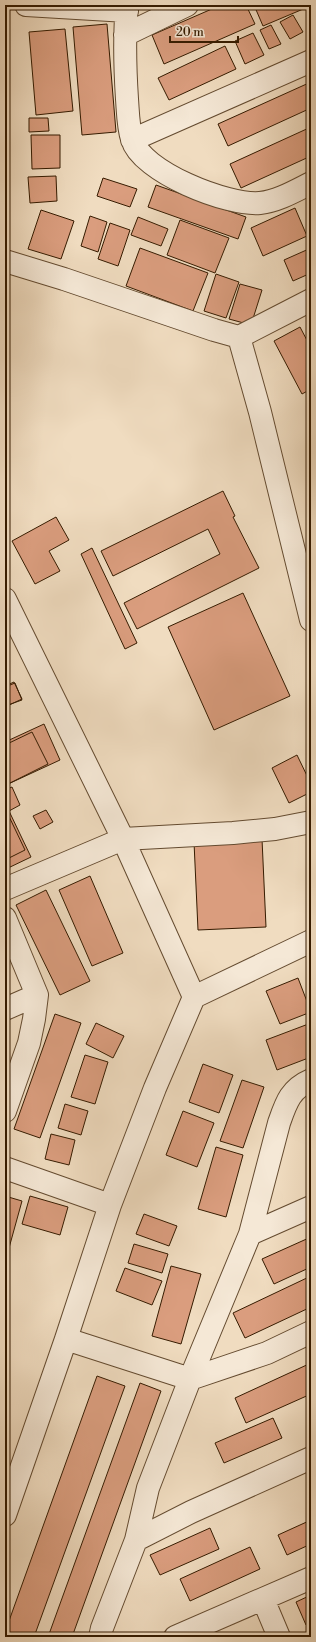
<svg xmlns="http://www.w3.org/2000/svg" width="316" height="1642" font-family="'Libre Bodoni',serif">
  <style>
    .building { fill: #da9d7e; stroke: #351b00 }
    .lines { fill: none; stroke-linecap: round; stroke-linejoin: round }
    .minor-casing { stroke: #644b30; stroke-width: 24 }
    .minor { stroke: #f5e8d6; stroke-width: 22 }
  </style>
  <rect width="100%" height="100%" fill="#f0dcc0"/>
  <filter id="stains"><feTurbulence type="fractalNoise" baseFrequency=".005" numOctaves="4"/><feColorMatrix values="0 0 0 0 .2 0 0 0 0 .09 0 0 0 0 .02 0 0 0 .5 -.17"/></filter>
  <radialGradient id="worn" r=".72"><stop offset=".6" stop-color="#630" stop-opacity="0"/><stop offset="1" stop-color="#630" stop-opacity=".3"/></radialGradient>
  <path class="building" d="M221,5h25l9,19 -91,40 -12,-29z
    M254,5h53l1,2 -45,19z
    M293,15l10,17 -13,7 -10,-17z
    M107,24l9,108 -34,3 -9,-108z
    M271,25l10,19 -12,5 -9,-19z
    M65,29l8,82 -37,4 -7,-83z
    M253,33l11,22 -19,9 -10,-23z
    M225,46l11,23 -67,31 -11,-22z
    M311,82v26l-83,38 -10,-22z
    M29,118h19l1,13 -20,1z
    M311,127v29l-70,32 -11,-24z
    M31,135h29v33l-28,1z
    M56,176l1,25 -27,2 -2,-26z
    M103,178l34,11 -7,18 -33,-11z
    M156,185l90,32 -8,22 -90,-32z
    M295,208l12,28 -44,20 -12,-28z
    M41,210l33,11 -13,38 -33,-10z
    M90,216l17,6 -9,30 -17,-6z
    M138,217l30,12 -7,17 -30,-11z
    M180,220l49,18 -14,35 -48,-18z
    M110,223l20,7 -12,36 -20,-7z
    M140,248l68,25 -15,38 -67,-25z
    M311,248v25l-18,8 -9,-21z
    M216,274l23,8 -13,36 -22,-7z
    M240,284l22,6 -11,35 -22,-6z
    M300,327l11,21v41l-9,5 -28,-53z
    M223,491l12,25 -2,1 26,51 -122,61 -13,-26 96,-49 -12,-25 -95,47 -12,-25z
    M56,517l13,23 -20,11 11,20 -25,13 -23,-43z
    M92,548l45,95 -12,6 -44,-95z
    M243,593l47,103 -76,34 -46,-103z
    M14,682l8,17 -17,8v-21z
    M15,683l7,17 -17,6v-19z
    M44,724l16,36 -54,25 -1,-3v-40z
    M32,732l16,32 -40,20 -3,-7v-32z
    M297,755l14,29v8l-22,11 -17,-35z
    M12,787l8,18 -11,6 22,46 -25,12 -1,-79z
    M5,808l20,42 -20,10z
    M46,810l7,12 -13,7 -7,-13z
    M262,839l4,88 -68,3 -4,-88z
    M90,876l33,77 -31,13 -33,-76z
    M46,890l44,91 -30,14 -44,-90z
    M298,978l13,34 -31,12 -14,-33z
    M55,1014l26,9 -41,115 -26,-9z
    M96,1023l28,13 -11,22 -27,-14z
    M311,1023v34l-34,13 -11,-30z
    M85,1055l23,7 -13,42 -24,-7z
    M203,1064l30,11 -14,38 -30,-11z
    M242,1080l22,7 -21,61 -23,-7z
    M65,1104l23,7 -7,24 -23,-7z
    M183,1111l31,12 -17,44 -31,-12z
    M51,1134l24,6 -6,25 -24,-6z
    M216,1147l27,8 -17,62 -28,-8z
    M5,1196l17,5 -13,47 -4,-1z
    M30,1196l38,11 -8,28 -38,-11z
    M144,1214l33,12 -8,20 -33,-12z
    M311,1237v30l-37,17 -12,-25z
    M134,1244l34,10 -6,19 -34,-10z
    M171,1266l30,8 -20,70 -29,-8z
    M125,1268l37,13 -10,24 -36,-14z
    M311,1276v31l-66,31 -12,-25z
    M311,1363v31l-65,29 -11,-25z
    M97,1376l28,10 -91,251h-29v-5z
    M140,1383l21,8 -89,246h-24z
    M273,1418l9,20 -58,25 -9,-20z
    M311,1520v24l-24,11 -9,-20z
    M210,1528l9,21 -59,26 -10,-20z
    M250,1547l10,22 -70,32 -10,-22z
    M311,1595v28l-5,2 -10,-23z"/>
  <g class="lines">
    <defs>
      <path id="minor" d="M26,5l101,6
        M127,5c-3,31 -2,63 0,94 1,13 1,28 5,40 9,33 96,67 128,64 18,-2 35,-12 51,-20
        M125,35l62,-30
        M132,140l179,-79
        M5,261l59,18 150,51 25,7 21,75 51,208
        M239,337l72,-37
        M5,599l118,240 71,158
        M5,889l118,-50 110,-6 42,-4 36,-7
        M5,918l32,77 -3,24 -5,24 -24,68
        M5,1009l32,-14
        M5,1168l105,37
        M250,1234l61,-27
        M66,1339l124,40 77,-26 44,-21
        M5,1515l61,-176 44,-134 45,-117 39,-91 117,-56
        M136,1540l55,-28 120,-54
        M263,1599l16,38
        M100,1637l2,-9 34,-88 12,-52 42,-109 60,-145 29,-111c7,-20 11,-34 32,-43
        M175,1637l136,-59"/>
    </defs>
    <use href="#minor" class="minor-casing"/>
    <use href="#minor" class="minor"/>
  </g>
  <rect width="316" height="1642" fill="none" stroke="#f0dcc0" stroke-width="20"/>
  <rect x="6" y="6" width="304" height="1630" fill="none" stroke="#351b00" stroke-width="2"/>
  <rect x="10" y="10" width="296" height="1622" fill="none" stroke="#351b00"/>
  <path d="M170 36v6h68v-6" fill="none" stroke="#351b00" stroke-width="2"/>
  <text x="176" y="36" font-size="12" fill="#351b00" stroke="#f5e8d6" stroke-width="3" paint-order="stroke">20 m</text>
  <rect width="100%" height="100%" filter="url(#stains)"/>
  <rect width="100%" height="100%" fill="url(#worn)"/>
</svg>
